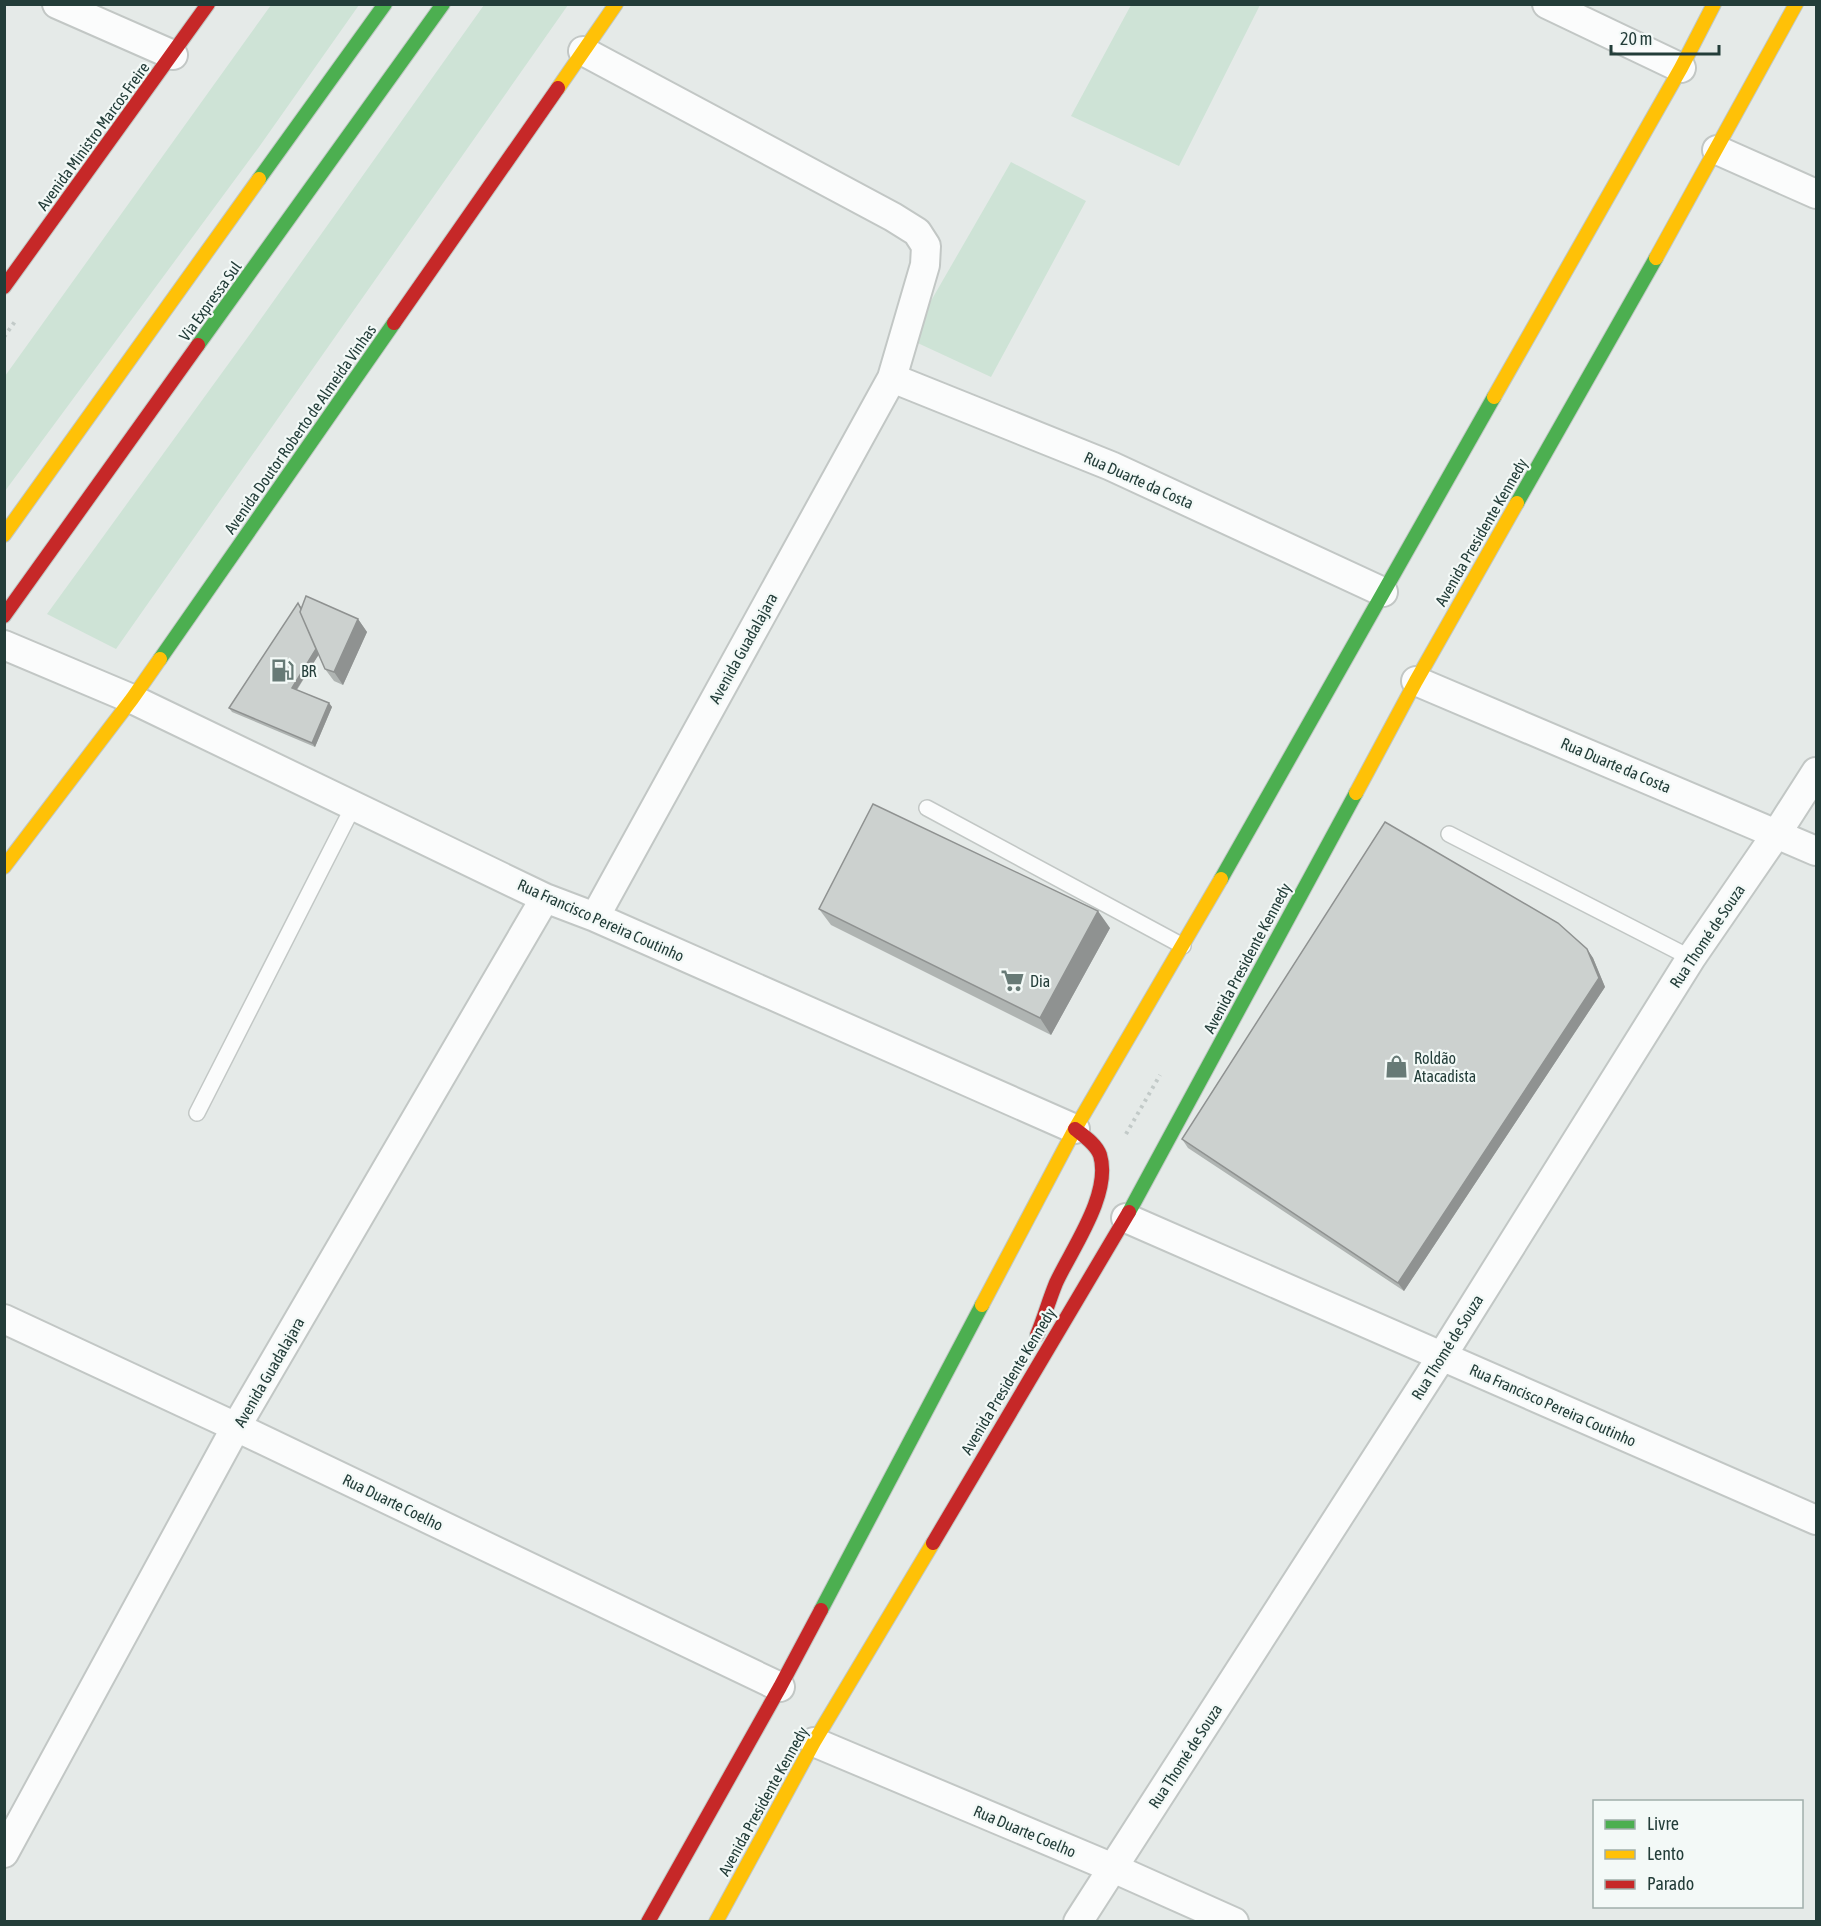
<svg xmlns="http://www.w3.org/2000/svg" width="1821" height="1926" font-family="'Asap Condensed',sans-serif">
  <style>
    .green { fill: #cee3d6 }
    .lines { fill: none; stroke-linecap: round; stroke-linejoin: round }
    .lane-casing { stroke: #c2c7c5; stroke-width: 18 }
    .street-casing { stroke: #c2c7c5; stroke-width: 32 }
    .fast-casing { stroke: #c0c8c5; stroke-width: 16 }
    .slow-casing { stroke: #c0c8c5; stroke-width: 16 }
    .jam-casing { stroke: #c0c8c5; stroke-width: 16 }
    .path { stroke: #c2cac8; stroke-width: 4; stroke-dasharray: 3 4.5; stroke-linecap: butt }
    .lane { stroke: #fbfcfc; stroke-width: 15 }
    .street { stroke: #fbfcfc; stroke-width: 28 }
    .fast { stroke: #4caf50; stroke-width: 14 }
    .slow { stroke: #ffc107; stroke-width: 14 }
    .jam { stroke: #c62828; stroke-width: 14 }
    .wall { fill: #afb4b2 }
    .shaded-wall { fill: #8f9291 }
    .building { fill: #ccd1cf; stroke: #8f9291; stroke-width: 1.5 }
    .labels { text-anchor: middle; dominant-baseline: central; stroke-width: 4.5; stroke-linejoin: round; paint-order: stroke }
    .street-label { font-size: 16px; fill: #233d39; stroke: #f3f9f7 }
    .poi-label { font-size: 16px; fill: #233d39; stroke: #f3f9f7; text-anchor: start }
  </style>
  <rect width="100%" height="100%" fill="#e5eae8"/>
  <path class="green" d="M271,5h88l-100,142 -254,344v-115z
    M484,5h84l-452,644 -69,-35 206,-284z
    M1131,5h129l-81,161 -108,-50z
    M1011,162l75,39 -95,176 -82,-38z"/>
  <g class="lines">
    <defs>
      <path id="lane" d="M927,808l256,138
        M1449,834l242,124
        M197,1113l157,-308"/>
      <path id="street" d="M57,4l116,51
        M1547,4l134,64
        M583,51l310,166 24,15 9,14 -1,19 -33,113 -297,539
        M1717,150l99,44
        M892,378l219,88 272,126
        M4,645l128,54 413,199 50,19 480,212
        M1416,681l400,170
        M1126,1218l690,302
        M4,1319l232,108 544,260
        M814,1742l299,126 121,54
        M4,1853l232,-426 309,-529
        M1078,1922l364,-566 249,-398 86,-125 39,-61"/>
      <path id="fast" d="M259,179l126,-175
        M198,345l245,-341
        M1517,503l139,-245
        M160,659l234,-336
        M1221,879l273,-482
        M1129,1212l227,-419
        M821,1610l161,-305"/>
      <path id="slow" d="M558,88l58,-84
        M1656,258l140,-254
        M1494,397l187,-329 33,-64
        M4,535l255,-356
        M1356,793l60,-112 101,-178
        M4,867l128,-168 28,-40
        M982,1305l93,-176 146,-250
        M716,1922l98,-180 119,-199"/>
      <path id="jam" d="M4,287l204,-283
        M394,323l164,-235
        M4,616l194,-271
        M1037,1335c7,-17 12,-35 19,-52 15,-33 56,-89 44,-128 -4,-11 -16,-19 -25,-26
        M933,1543l196,-331
        M648,1922l132,-235 41,-77"/>
    </defs>
    <use href="#lane" class="lane-casing"/>
    <use href="#street" class="street-casing"/>
    <use href="#fast" class="fast-casing"/>
    <use href="#slow" class="slow-casing"/>
    <use href="#jam" class="jam-casing"/>
    <path class="path" d="M4,337l12,-17
      M1126,1134l34,-59"/>
    <use href="#lane" class="lane"/>
    <use href="#street" class="street"/>
    <use href="#fast" class="fast"/>
    <use href="#slow" class="slow"/>
    <use href="#jam" class="jam"/>
  </g>
  <path class="wall" d="M301,608l57,11 9,13 -24,53 -9,-4 -9,-12 -6,-15 -22,36 32,13 3,4 -17,40 -83,-35 -3,-4z
    M819,909l291,19 -59,107 -220,-110z
    M1587,949l6,9 12,29 -201,304 -216,-143 -6,-9z"/>
  <path class="shaded-wall" d="M298,603l3,4 20,44 -26,41 -3,-4z
    M358,619l9,13 -24,53 -9,-13z
    M329,703l3,4 -17,40 -3,-4z
    M1098,911l12,17 -59,107 -11,-17z
    M1587,949l6,9 12,29 -201,304 -6,-8z"/>
  <path class="building" d="M306,596l52,23 -24,53 -9,-3 -25,-57z
    M298,603l3,6 -1,3 16,37 -24,39 37,15 -17,40 -83,-35z
    M873,804l225,107 -58,107 -221,-109z
    M1385,822l173,101 29,26 12,29 -201,305 -216,-144z"/>
  <defs>
    <symbol id="fuel-bare" viewBox="-9 -9 18 18"><path d="M-5.5-6h7V0h2V4h1.3V-2.5L3-4.5l.8-.8L6-3V5H2.5V1h-1V6h-7ZM-4.2-4.7v3.2H.2V-4.7Z" fill="#677a76" stroke="#f3f9f7" stroke-width="2.5" paint-order="stroke"/></symbol>
    <symbol id="supermarket-bare" viewBox="-9 -9 18 18"><path d="M-6-5.5h2.5l.6 2H6L4.5 2H-2.5L-4.4-4H-6ZM-1.5 3.2a1.3 1.3 0 1 0 .1 0ZM3 3.2a1.3 1.3 0 1 0 .1 0Z" fill="#677a76" stroke="#f3f9f7" stroke-width="2.5" paint-order="stroke"/></symbol>
    <symbol id="shop-bare" viewBox="-9 -9 18 18"><path d="M-5-2.5h2.3a2.7 3.5 0 0 1 5.4 0H5L5.5 6h-11ZM-1.5-2.5h3a1.5 2.3 0 0 0-3 0Z" fill="#677a76" stroke="#f3f9f7" stroke-width="2.5" paint-order="stroke"/></symbol>
  </defs>
  <g fill-rule="evenodd">
    <use href="#fuel-bare" x="266" y="654" width="33" height="33"/>
    <use href="#supermarket-bare" x="996" y="964" width="33" height="33"/>
    <use href="#shop-bare" x="1380" y="1050" width="33" height="33"/>
  </g>
  <g class="labels">
    <g class="street-label">
      <text transform="translate(93 136) rotate(-54)">Avenida Ministro Marcos Freire</text>
      <text transform="translate(210 301) rotate(-54)">Via Expressa Sul</text>
      <text transform="translate(300 429) rotate(-55)">Avenida Doutor Roberto de Almeida Vinhas</text>
      <text transform="translate(1139 480) rotate(24)">Rua Duarte da Costa</text>
      <text transform="translate(1481 532) rotate(-60)">Avenida Presidente Kennedy</text>
      <text transform="translate(743 648) rotate(-61)">Avenida Guadalajara</text>
      <text transform="translate(1616 765) rotate(23)">Rua Duarte da Costa</text>
      <text transform="translate(601 920) rotate(24)">Rua Francisco Pereira Coutinho</text>
      <text transform="translate(1707 936) rotate(-56)">Rua Thomé de Souza</text>
      <text transform="translate(1247 958) rotate(-62)">Avenida Presidente Kennedy</text>
      <text transform="translate(1447 1347) rotate(-58)">Rua Thomé de Souza</text>
      <text transform="translate(269 1372) rotate(-60)">Avenida Guadalajara</text>
      <text transform="translate(1008 1381) rotate(-59)">Avenida Presidente Kennedy</text>
      <text transform="translate(1553 1405) rotate(24)">Rua Francisco Pereira Coutinho</text>
      <text transform="translate(393 1502) rotate(26)">Rua Duarte Coelho</text>
      <text transform="translate(1185 1756) rotate(-57)">Rua Thomé de Souza</text>
      <text transform="translate(763 1801) rotate(-61)">Avenida Presidente Kennedy</text>
      <text transform="translate(1025 1831) rotate(23)">Rua Duarte Coelho</text>
    </g>
    <g class="poi-label">
      <text x="301" y="671">BR</text>
      <text x="1030" y="981">Dia</text>
      <text x="1414" y="1058">Roldão<tspan x="1414" dy="18">Atacadista</tspan></text>
    </g>
  </g>
  <rect width="1821" height="1926" fill="none" stroke="#233d39" stroke-width="12"/>
  <rect x="1593" y="1800" width="210" height="108" fill="#f3f9f7" stroke="#a0aeab" stroke-width="1.5"/>
  <rect x="1605" y="1820" width="30" height="9" fill="#4caf50" stroke="#a0aeab" stroke-width="1.5"/>
  <text x="1647" y="1830" font-size="18" fill="#233d39">Livre</text>
  <rect x="1605" y="1850" width="30" height="9" fill="#ffc107" stroke="#a0aeab" stroke-width="1.5"/>
  <text x="1647" y="1860" font-size="18" fill="#233d39">Lento</text>
  <rect x="1605" y="1880" width="30" height="9" fill="#c62828" stroke="#a0aeab" stroke-width="1.5"/>
  <text x="1647" y="1890" font-size="18" fill="#233d39">Parado</text>
  <path d="M1611 45v9h108v-9" fill="none" stroke="#233d39" stroke-width="3"/>
  <text x="1620" y="45" font-size="18" fill="#233d39" stroke="#f3f9f7" stroke-width="4.5" paint-order="stroke">20 m</text>
</svg>
